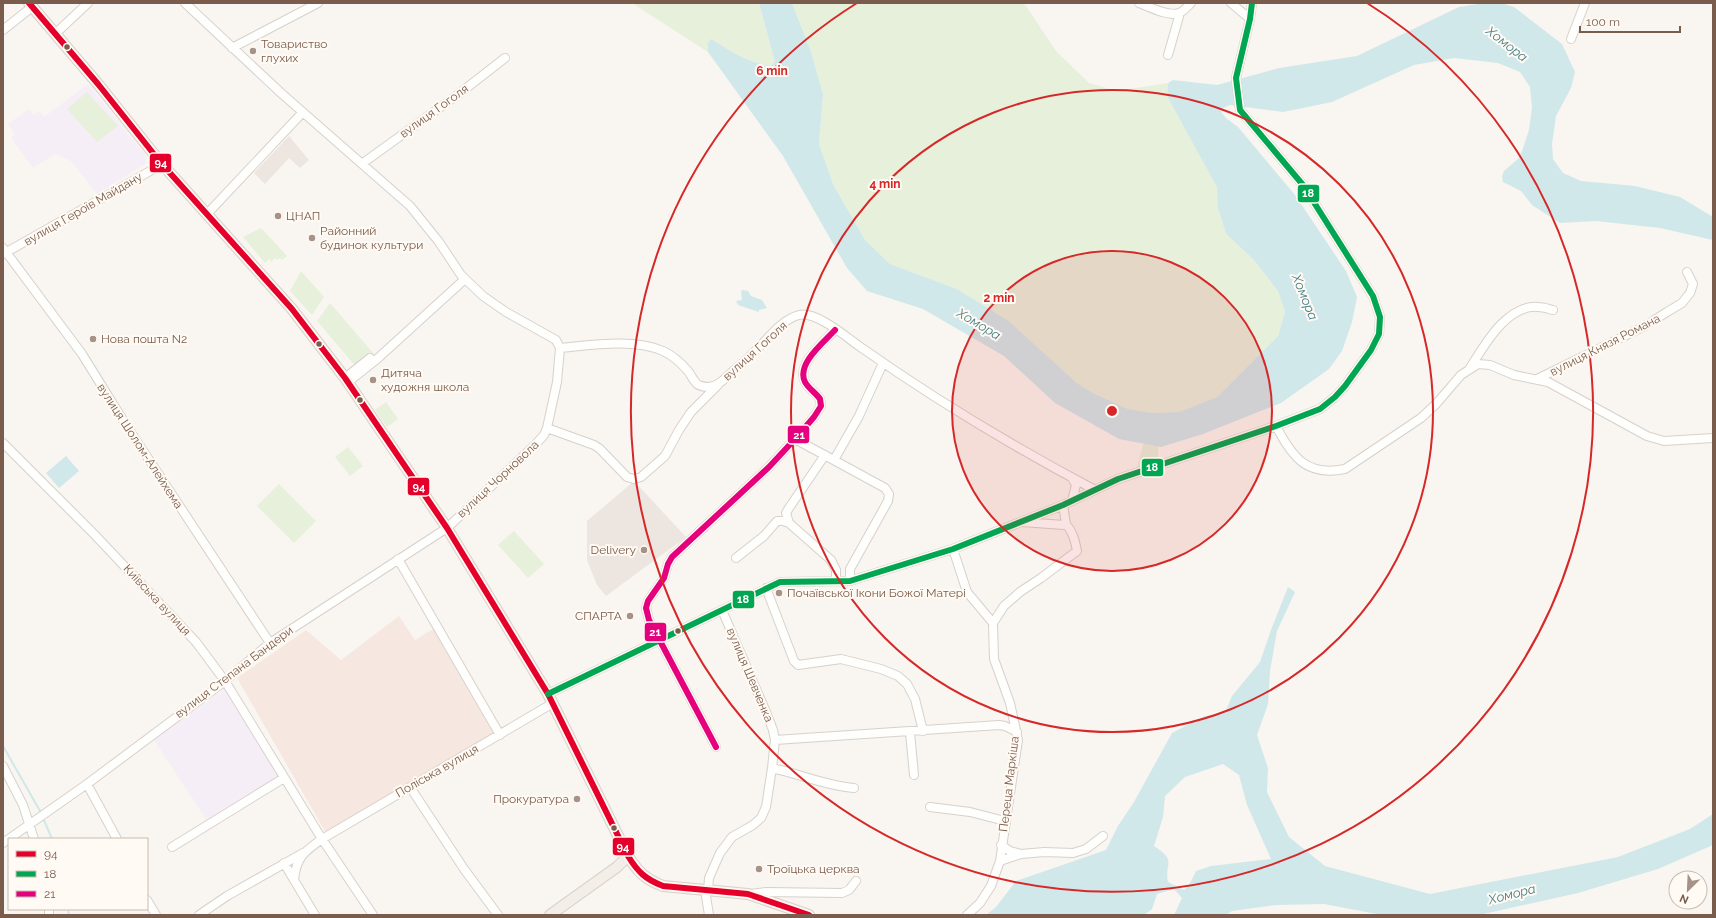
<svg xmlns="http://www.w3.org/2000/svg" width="1716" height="918" font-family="Raleway,sans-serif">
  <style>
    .commercial { fill: #f6e8e1 }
    .industrial { fill: #ede5e0 }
    .education { fill: #f6eef6 }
    .green { fill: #e7f0db }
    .water { fill: #d0e8ea; fill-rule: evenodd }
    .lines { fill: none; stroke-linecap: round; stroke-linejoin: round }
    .stream { stroke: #d0e8ea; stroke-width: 2 }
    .minor-casing { stroke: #d7d1cb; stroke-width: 10 }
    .major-casing { stroke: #dad1cc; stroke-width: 12 }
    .minor { stroke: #fefefd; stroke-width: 8 }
    .major { stroke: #f3eee8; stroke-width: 10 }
    .bus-1-casing { stroke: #fffaf3; stroke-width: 9 }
    .bus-2-casing { stroke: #fffaf3; stroke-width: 9 }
    .bus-3-casing { stroke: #fffaf3; stroke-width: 9 }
    .bus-1 { stroke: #e4002b; stroke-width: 6 }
    .bus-2 { stroke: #00a651; stroke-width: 6 }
    .bus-3 { stroke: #e5007d; stroke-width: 6 }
    .ring { fill: none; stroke: #d62828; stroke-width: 2 }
    .bus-dot { fill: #7a5c4d; stroke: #fffaf3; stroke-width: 1.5 }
    .poi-dot { fill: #a69286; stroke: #fffaf3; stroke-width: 1.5 }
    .labels { text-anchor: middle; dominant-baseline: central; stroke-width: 4; stroke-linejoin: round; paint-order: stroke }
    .poi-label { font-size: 12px; fill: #7a5c4d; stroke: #fffaf3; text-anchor: start }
    .street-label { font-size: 12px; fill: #7a5c4d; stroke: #fffaf3 }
    .water-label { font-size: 13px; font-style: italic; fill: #437c86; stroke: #fffaf3 }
    .centre { fill: #d62828; stroke: #fffaf3; stroke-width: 2 }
    .ring-label { font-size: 12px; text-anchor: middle; font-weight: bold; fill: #d62828; stroke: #fffaf3; stroke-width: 4; stroke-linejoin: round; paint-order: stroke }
    .line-badge { stroke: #fffaf3; stroke-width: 1.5 }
    .badge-label { font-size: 11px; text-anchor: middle; font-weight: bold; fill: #fff }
  </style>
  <rect width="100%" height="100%" fill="#f9f5f0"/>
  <path class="commercial" d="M399,616l16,24 18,-11 60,104 -167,100 -89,-155 69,-48 35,30z"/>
  <path class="industrial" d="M289,136l20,24 -9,8 -11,-10 -24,26 -11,-11z
    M634,481l52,56 -80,59 -9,-11 -10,-25v-39z"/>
  <path class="education" d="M88,84l58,72 -1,8 -48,30 -26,-33 -16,-7 -22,14 -22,-30 4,-4 -7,-10 21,-15 5,6 5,-4 5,6z
    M226,688l53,91 -71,43 -54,-82z"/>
  <path class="green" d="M632,3h127l16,59 -5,4c-23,-4 -40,-15 -59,-26l-3,3v9z
    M792,3h232l32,48 33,32 28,8 51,-8 -1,13 51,91v21l8,26 28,26 24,31 7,19 -7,26 -61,61 -38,15 -26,1 -25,-4 -35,-16 -16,-10 -68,-62 -52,-32 -67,-25 -25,-24 -32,-56 -14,-40 4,-50 -13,-45z
    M87,92l31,34 -21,16 -30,-33z
    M261,228l26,28 -5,4 -2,-2 -3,2 -2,-2 -4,4 -2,-3 -4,4 -22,-26z
    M301,271l23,26 -12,18 -22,-24z
    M330,303l44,51 -17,14 -40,-47z
    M386,402l12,17 -11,8 -12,-17z
    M1145,438l13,3v21l-21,6z
    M348,447l15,19 -13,10 -15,-19z
    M279,484l37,37 -22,22 -37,-37z
    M514,531l30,33 -16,14 -30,-33z"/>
  <path class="water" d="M759,3h33l18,46 13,45 -4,50 14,40 32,56 25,24 67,25 52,32 68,62 16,10 35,16 25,4 26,-1 38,-15 61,-61 7,-25 -7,-20 -24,-31 -28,-26 -8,-26 -1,-21 -50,-91 1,-13 5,-3 44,5 62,-17 78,-12 102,-49 25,-4h17l13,4 48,37 13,28 -4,16 -15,28 -4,28 1,15 10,14 18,8 54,5 45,11 33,20v23l-53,-12 -64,-7 -36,2 -28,-18 -11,-14 -18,-9 -1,-6 2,-5 15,-13 3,-7 7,-21 3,-23 -2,-20 -10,-15 -22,-9 -44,-5 -40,7 -82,37 -49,10 -53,-7 -7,3 -2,4 5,6 12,9 57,68 51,76 11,26 -5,25 -10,29 -13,18 -48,34 -78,31 -42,13 -42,-8 -64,-36 -51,-47 -81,-47 -56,-18 -20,-23 -64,-112 -75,-104v-9l3,-4c19,12 36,23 59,27l5,-4z
    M743,290l5,1 3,5 11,4 5,8 -8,2v2l-21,-7 -2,-4 6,-1 -1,-9z
    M66,456l13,15 -20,17 -13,-15z
    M1288,587l7,5 -18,39 -7,40 -2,33 -11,31 11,33 -1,24 22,45 36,29 105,28 188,-37 72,-28 23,-15v31l-55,24 -80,24 -99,22h-97l-58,-11 -48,1 -44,6 -6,4h-52l8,-17 -8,-9 -17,5 -5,15 -8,6h-158l10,-8 20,-26 90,-31 12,-24 16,-24 38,-69 33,-17 20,-3 7,-17 28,-34 11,-32zM1223,764l16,11 8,30 24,54 -60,7 -15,5 -7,14 -5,5 -16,-8c-4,-20 10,-20 -14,-36l9,-29 2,-21 20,-19z"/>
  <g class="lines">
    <path class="stream" d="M3,746l37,65
      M43,818l9,21
      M68,909l1,6"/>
    <defs>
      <path id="minor" d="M185,3l96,90 129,113 29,36 22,33 22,21 23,16 50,28 4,8
        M1139,3c10,4 30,14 40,10 4,-1 9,-7 12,-10
        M1231,3l19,16
        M3,30l29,-23
        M55,34l33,-31
        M1571,39l14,-36
        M232,48l86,-45
        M1168,55l12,-42
        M363,163l97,-70 45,-35
        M207,214l96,-102
        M3,248l79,106 44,71 144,218
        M3,254l149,-84 9,-7
        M560,348c31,-3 74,-10 103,3 9,4 18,12 25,20 3,4 5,9 9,13 3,2 8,3 12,3 10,-1 16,-9 23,-15 7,-6 15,-12 21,-19 14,-12 27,-33 46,-38 17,-4 46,21 60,31 75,53 155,101 236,144
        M1470,368c14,-22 37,-64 68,-61 5,0 11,2 15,3
        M345,378l25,-20
        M1537,379l108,-53 22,-14 15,-9 8,-10 3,-9 -6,-12
        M348,382l29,-23 88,-80
        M1276,426c16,31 31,51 69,43l76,-51 15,-14 25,-29 17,-11 12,1 24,10 34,7 99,54 17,5 49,-3
        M547,428l47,17 6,4 27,28 7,2 7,-2 24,-21 14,-26 12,-18 27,-27
        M795,439l90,49 4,6 -1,7 -38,68v12
        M3,443l91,91 102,108 29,39 97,158 51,76
        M834,460l25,-44 24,-53
        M1072,478l4,7 -4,16
        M1022,522l42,3 2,-1 -3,-19
        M789,523l-3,-10 3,-5 36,-53
        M953,549l14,43 26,31 1,36 16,44 8,37 -18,121 -9,25 -11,17 -13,12
        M736,558l28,-22 13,-15h6l6,2 42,37 5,10v11
        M398,559l102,176
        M766,588l28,73 4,4 43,-6 40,10 17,7 9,8 8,15 8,32
        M993,623l11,-17 16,-14 21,-14 36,-27c-2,-10 -4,-19 -11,-27
        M548,694l232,-112 70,-1 103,-32 110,-44 55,-26 158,-53 44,-17 15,-12 10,-11 26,-36 8,-16 1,-17 -7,-21 -70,-111 -63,-75 -4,-32 14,-59 2,-16
        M910,732l4,43
        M775,740l224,-15 6,1 12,6
        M716,747l-67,-127 -3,-12 2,-7 16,-23 4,-14 4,-7 97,-90 26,-28 19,-22 7,-11 -1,-7c-4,-6 -12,-11 -15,-17 -9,-18 19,-40 30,-52
        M3,766l20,39 11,34
        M772,768c28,6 54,18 82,20
        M87,784l30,55
        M410,787l54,82 34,46
        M930,807l40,5 35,9
        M3,843l84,-59 138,-103 45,-38 177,-115 88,-83 9,-10 3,-7 10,-46 3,-34
        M1001,845l9,6 11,3
        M172,847l112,-69
        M1000,861l21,-7 23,-2 29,1 13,-4 17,-13
        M284,863l10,17
        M705,890l4,25
        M708,890l1,-12 11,-25 12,-16 21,-12 8,-7 5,-11 6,-39 3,-28 -2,-10 -7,-18 -44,-102
        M750,894l16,-2 76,1 7,-3 7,-9
        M147,900l9,15
        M49,915v-6
        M199,915l28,-19 76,-43
        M315,915l-21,-35c2,-23 11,-29 28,-41l231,-136"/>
      <path id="major" d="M29,3l69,81 63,79 131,146 53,69 102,150 101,166 80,162c10,16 17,23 35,30l85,8 61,21
        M550,915l67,-48 11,-11"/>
    </defs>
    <use href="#minor" class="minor-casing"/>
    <use href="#major" class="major-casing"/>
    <use href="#minor" class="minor"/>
    <use href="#major" class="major"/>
    <defs>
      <path id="bus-1" d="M29,3l69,81 63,79 131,146 53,69 102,150 101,166 80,162c10,16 17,23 35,30l85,8 61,21"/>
      <path id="bus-2" d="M548,694l232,-112 70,-1 103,-32 110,-44 55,-26 158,-53 44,-17 15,-12 10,-11 26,-36 8,-16 1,-17 -7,-21 -70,-111 -63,-75 -4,-32 14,-59 2,-16"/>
      <path id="bus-3" d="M716,747l-67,-127 -3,-12 2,-7 16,-23 4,-14 4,-7 97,-90 26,-28 19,-22 7,-11 -1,-7c-4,-6 -12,-11 -15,-17 -9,-18 19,-40 30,-52"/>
    </defs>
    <use href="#bus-1" class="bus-1-casing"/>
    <use href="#bus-2" class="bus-2-casing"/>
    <use href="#bus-3" class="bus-3-casing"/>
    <use href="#bus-1" class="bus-1"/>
    <use href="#bus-2" class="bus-2"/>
    <use href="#bus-3" class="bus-3"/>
  </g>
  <circle cx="1112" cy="411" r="160" fill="#d62828" fill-opacity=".12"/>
  <g class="ring">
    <circle cx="1112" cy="411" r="160"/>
    <circle cx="1112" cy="411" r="321"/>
    <path d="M1367 3A481 481 0 1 1 857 3"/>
  </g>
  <g class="bus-dot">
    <circle cx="67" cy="47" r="3.5"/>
    <circle cx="319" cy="344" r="3.5"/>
    <circle cx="360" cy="400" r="3.5"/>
    <circle cx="678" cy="631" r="3.5"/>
    <circle cx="614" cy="828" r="3.5"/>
  </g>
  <g class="poi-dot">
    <circle cx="253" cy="51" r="4"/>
    <circle cx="278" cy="216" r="4"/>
    <circle cx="312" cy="238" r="4"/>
    <circle cx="93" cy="339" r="4"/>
    <circle cx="373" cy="380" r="4"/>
    <circle cx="644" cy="550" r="4"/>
    <circle cx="779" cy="593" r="4"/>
    <circle cx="630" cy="616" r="4"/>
    <circle cx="577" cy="799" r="4"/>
    <circle cx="759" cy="869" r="4"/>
  </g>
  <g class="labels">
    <g class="poi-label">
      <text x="261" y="44">Товариство<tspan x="261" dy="14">глухих</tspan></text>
      <text x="286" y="216">ЦНАП</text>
      <text x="320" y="231">Районний<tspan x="320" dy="14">будинок культури</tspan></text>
      <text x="101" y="339">Нова пошта N2</text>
      <text x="381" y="373">Дитяча<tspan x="381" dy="14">художня школа</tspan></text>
      <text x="636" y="550" text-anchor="end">Delivery</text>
      <text x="787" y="593">Почаївської Ікони Божої Матері</text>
      <text x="622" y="616" text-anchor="end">СПАРТА</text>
      <text x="569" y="799" text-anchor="end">Прокуратура</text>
      <text x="767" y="869">Троїцька церква</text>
    </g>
    <g class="street-label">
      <text transform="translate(434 111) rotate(-36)">вулиця Гоголя</text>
      <text transform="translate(83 209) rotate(-30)">вулиця Героїв Майдану</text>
      <text transform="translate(1605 345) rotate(-27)">вулиця Князя Романа</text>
      <text transform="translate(755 351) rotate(-42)">вулиця Гоголя</text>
      <text transform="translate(140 446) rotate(57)">вулиця Шолом-Алейхема</text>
      <text transform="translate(498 479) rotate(-43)">вулиця Чорновола</text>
      <text transform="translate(157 600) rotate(47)">Київська вулиця</text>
      <text transform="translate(234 672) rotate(-37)">вулиця Степана Бандери</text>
      <text transform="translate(750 675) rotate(67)">вулиця Шевченка</text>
      <text transform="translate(437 771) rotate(-30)">Поліська вулиця</text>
      <text transform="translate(1009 784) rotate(-83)">Переца Маркіша</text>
    </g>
    <g class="water-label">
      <text transform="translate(1507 44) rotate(38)">Хомора</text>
      <text transform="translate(1305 297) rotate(68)">Хомора</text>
      <text transform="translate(979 324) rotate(31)">Хомора</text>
      <text transform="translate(1512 894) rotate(-14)">Хомора</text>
    </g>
  </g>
  <circle cx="1112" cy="411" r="6" class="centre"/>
  <g class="ring-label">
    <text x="772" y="75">6 min</text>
    <text x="885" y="188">4 min</text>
    <text x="999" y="302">2 min</text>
  </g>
  <g class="line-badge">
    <rect x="149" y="153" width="23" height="20" rx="4" fill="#e4002b"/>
    <rect x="1297" y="184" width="23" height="19" rx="4" fill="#00a651"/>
    <rect x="787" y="425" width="23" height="19" rx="4" fill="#e5007d"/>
    <rect x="1141" y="458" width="23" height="19" rx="4" fill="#00a651"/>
    <rect x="407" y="477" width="23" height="19" rx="4" fill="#e4002b"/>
    <rect x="732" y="590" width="23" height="19" rx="4" fill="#00a651"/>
    <rect x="644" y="622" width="23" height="20" rx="4" fill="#e5007d"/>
    <rect x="612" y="837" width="23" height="19" rx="4" fill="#e4002b"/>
  </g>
  <g class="badge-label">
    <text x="161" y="167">94</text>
    <text x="1308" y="197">18</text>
    <text x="799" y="439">21</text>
    <text x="1152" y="471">18</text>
    <text x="419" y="491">94</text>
    <text x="743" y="603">18</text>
    <text x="655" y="636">21</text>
    <text x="623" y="851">94</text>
  </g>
  <rect width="1716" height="918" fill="none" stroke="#7a5c4d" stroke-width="8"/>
  <rect x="8" y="838" width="140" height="72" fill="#fffaf3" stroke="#cabbb1"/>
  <rect x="16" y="851" width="20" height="6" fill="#e4002b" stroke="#cabbb1"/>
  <text x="44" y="858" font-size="12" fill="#7a5c4d">94</text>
  <rect x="16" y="871" width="20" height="6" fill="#00a651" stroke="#cabbb1"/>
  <text x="44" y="878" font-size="12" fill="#7a5c4d">18</text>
  <rect x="16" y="891" width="20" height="6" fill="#e5007d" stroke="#cabbb1"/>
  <text x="44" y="898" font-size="12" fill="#7a5c4d">21</text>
  <g transform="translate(1688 890) rotate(204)"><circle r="19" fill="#fffaf3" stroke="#cabbb1"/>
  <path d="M0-3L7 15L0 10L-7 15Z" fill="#a69286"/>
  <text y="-6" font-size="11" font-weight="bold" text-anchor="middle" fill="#7a5c4d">N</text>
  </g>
  <path d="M1580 26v6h100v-6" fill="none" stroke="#7a5c4d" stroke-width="2"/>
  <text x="1586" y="26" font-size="12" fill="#7a5c4d" stroke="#fffaf3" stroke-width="3" paint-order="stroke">100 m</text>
</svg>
